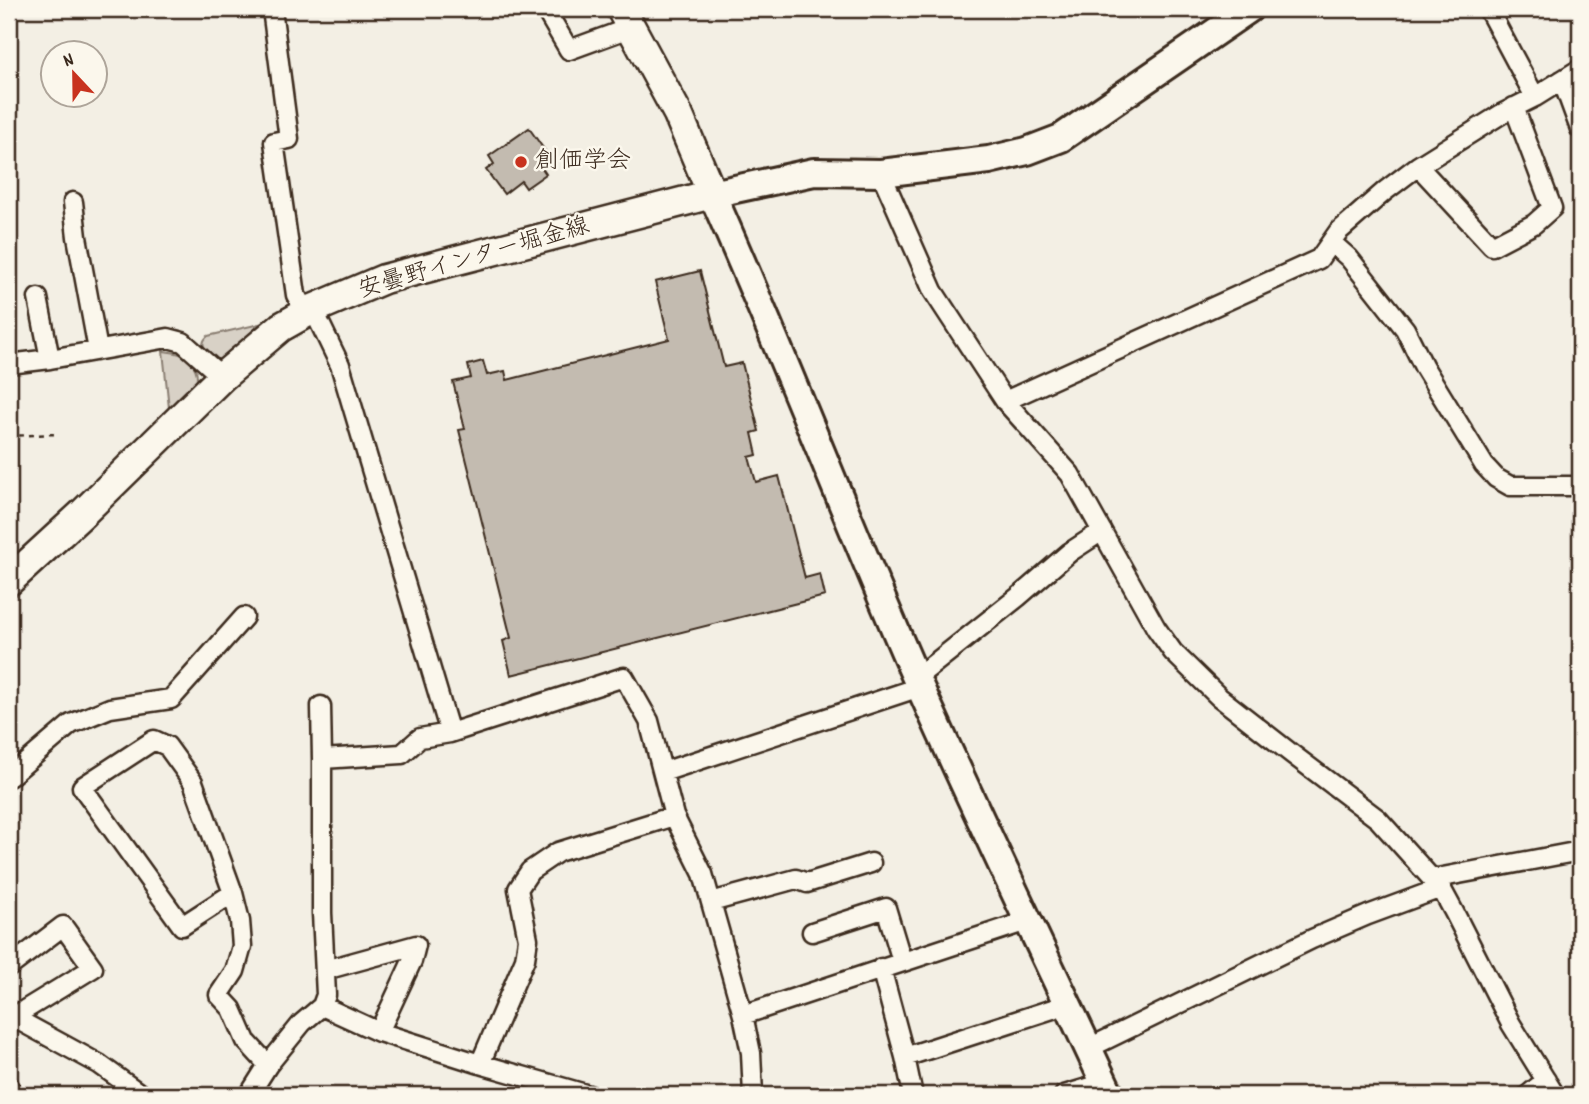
<svg xmlns="http://www.w3.org/2000/svg" width="1589" height="1104" font-family="Dekko,'Klee One',sans-serif">
  <style>
    .green { fill: #d8d1c6; stroke: #8a7e72; stroke-width: 2 }
    .building { fill: #c3bbb0; stroke: #3b2a1e; stroke-width: 2 }
    .lines { fill: none; stroke-linecap: round; stroke-linejoin: round }
    .street-casing { stroke: #3b2a1e; stroke-width: 23 }
    .secondary-casing { stroke: #3b2a1e; stroke-width: 32 }
    .primary-casing { stroke: #3b2a1e; stroke-width: 33 }
    .path { stroke: #3b2a1e; stroke-width: 2.5; stroke-dasharray: 5 5; stroke-linecap: butt }
    .street { stroke: #fbf7ec; stroke-width: 18 }
    .secondary { stroke: #fbf7ec; stroke-width: 26 }
    .primary { stroke: #fbf7ec; stroke-width: 28 }
    .poi-dot { fill: #c8321e; stroke: #fbf7ec; stroke-width: 2.5 }
    .labels { text-anchor: middle; dominant-baseline: central; stroke-width: 5; stroke-linejoin: round; paint-order: stroke }
    .poi-label { font-size: 24px; fill: #3b2a1e; stroke: #fbf7ec; text-anchor: start }
    .street-label { font-size: 24px; fill: #3b2a1e; stroke: #fbf7ec }
  </style>
  <rect width="100%" height="100%" fill="#f3efe4"/>
  <filter id="ink" filterUnits="userSpaceOnUse"><feTurbulence type="fractalNoise" baseFrequency=".0143" numOctaves="2"/><feDisplacementMap in="SourceGraphic" scale="14" xChannelSelector="R" yChannelSelector="G"/><feConvolveMatrix kernelMatrix="1 2 1 2 8 2 1 2 1" color-interpolation-filters="sRGB"/></filter>
  <g filter="url(#ink)">
    <path class="green" d="M268,322l-47,40c-9,-6 -26,-16 -13,-26z
      M163,351c6,1 11,1 17,3 14,6 23,23 12,36 -6,7 -15,13 -23,18z"/>
    <path class="building" d="M529,128l23,33 -10,7 4,6 -20,14 -5,-7 -17,13 -18,-24 8,-6 -5,-8z
      M700,271l24,96 18,-4 17,68 -7,2 5,22 -8,2 7,25 23,-6 26,102 15,-4 5,22 -314,79 -8,-34 8,-3 -52,-208 6,-1 -12,-47 18,-4 -3,-13 15,-4 4,14 18,-4 2,9 162,-41 -14,-57z"/>
    <g class="lines">
      <defs>
        <path id="street" d="M272,9l17,130 -15,3 22,153 10,18
          M545,9l24,41 63,-23
          M1488,9l47,88
          M1562,80l18,49
          M1418,166l74,80 42,-22 18,-16 -38,-101
          M881,173l52,118 72,110 65,73 86,154 17,24 46,45 73,57 86,65 54,60 9,9 13,24 57,112 44,71
          M73,202l4,35 21,113
          M1331,242l18,16 56,71 19,38 60,98 12,13 14,8h70
          M38,298l12,61
          M313,309l27,56 110,368 174,-56 25,44 25,95 29,58 40,141 8,38 2,42
          M9,364l41,-5 118,-21 15,4 39,35
          M1005,401l314,-142 19,-27 47,-41 33,-25 85,-53 32,-16 45,-28
          M916,678l102,-81 52,-45 32,-21
          M321,706l1,53v154l4,82 -4,11
          M322,759l80,-5 18,-16 30,-5
          M663,772l257,-85
          M9,777l62,-53 39,-16 61,-9 73,-82
          M1432,879l148,-28
          M233,893l-51,33 -100,-139 72,-47 13,6 26,36 40,111 7,28 2,25 -7,25 -16,24 13,14 14,32 22,24
          M711,902l85,-23 11,4 64,-20
          M812,932l74,-24 16,53
          M9,967l54,-41 30,42 -80,49
          M881,968l24,89 8,38
          M325,970l91,-25 -4,16 -33,71
          M9,1015l90,49 43,31
          M743,1015l284,-94
          M1089,1048l223,-109 56,-24 73,-27
          M905,1057l163,-53
          M480,1064l45,-105 3,-20 -10,-50 12,-18 28,-19 116,-36
          M9,1086l4,9
          M249,1095l19,-30 34,-42 20,-17 57,26 101,32 109,31
          M1064,1095l40,-12
          M1528,1095l18,-15"/>
        <path id="secondary" d="M1110,1095c-63,-136 -129,-271 -190,-408 -72,-163 -135,-330 -208,-493l102,-22 67,1 108,-13 38,-9 34,-13 188,-129"/>
        <path id="primary" d="M9,581l74,-68 139,-136 59,-50 32,-18 71,-30 328,-85 -34,-80 -57,-105"/>
      </defs>
      <use href="#street" class="street-casing"/>
      <use href="#secondary" class="secondary-casing"/>
      <use href="#primary" class="primary-casing"/>
      <path class="path" d="M9,436l48,-2"/>
      <use href="#street" class="street"/>
      <use href="#secondary" class="secondary"/>
      <use href="#primary" class="primary"/>
    </g>
  </g>
  <circle class="poi-dot" cx="521" cy="162" r="7"/>
  <g class="labels">
    <g class="poi-label">
      <text x="535" y="162">創価学会</text>
    </g>
    <g class="street-label">
      <text transform="translate(474 259) rotate(-16)">安曇野インター堀金線</text>
    </g>
  </g>
  <rect width="1589" height="1104" fill="none" stroke="#fbf7ec" stroke-width="35"/>
  <rect x="18" y="18" width="1554" height="1069" fill="none" stroke="#3b2a1e" stroke-width="2.5" filter="url(#ink)"/>
  <g transform="translate(74 74) rotate(338)"><circle r="33" fill="#fbf7ec" stroke="#aea59a" stroke-width="2"/>
  <path d="M0-5L12 26L0 18L-12 26Z" fill="#c8321e"/>
  <text y="-10" font-size="19" font-weight="bold" text-anchor="middle" fill="#3b2a1e">N</text>
  </g>
</svg>
